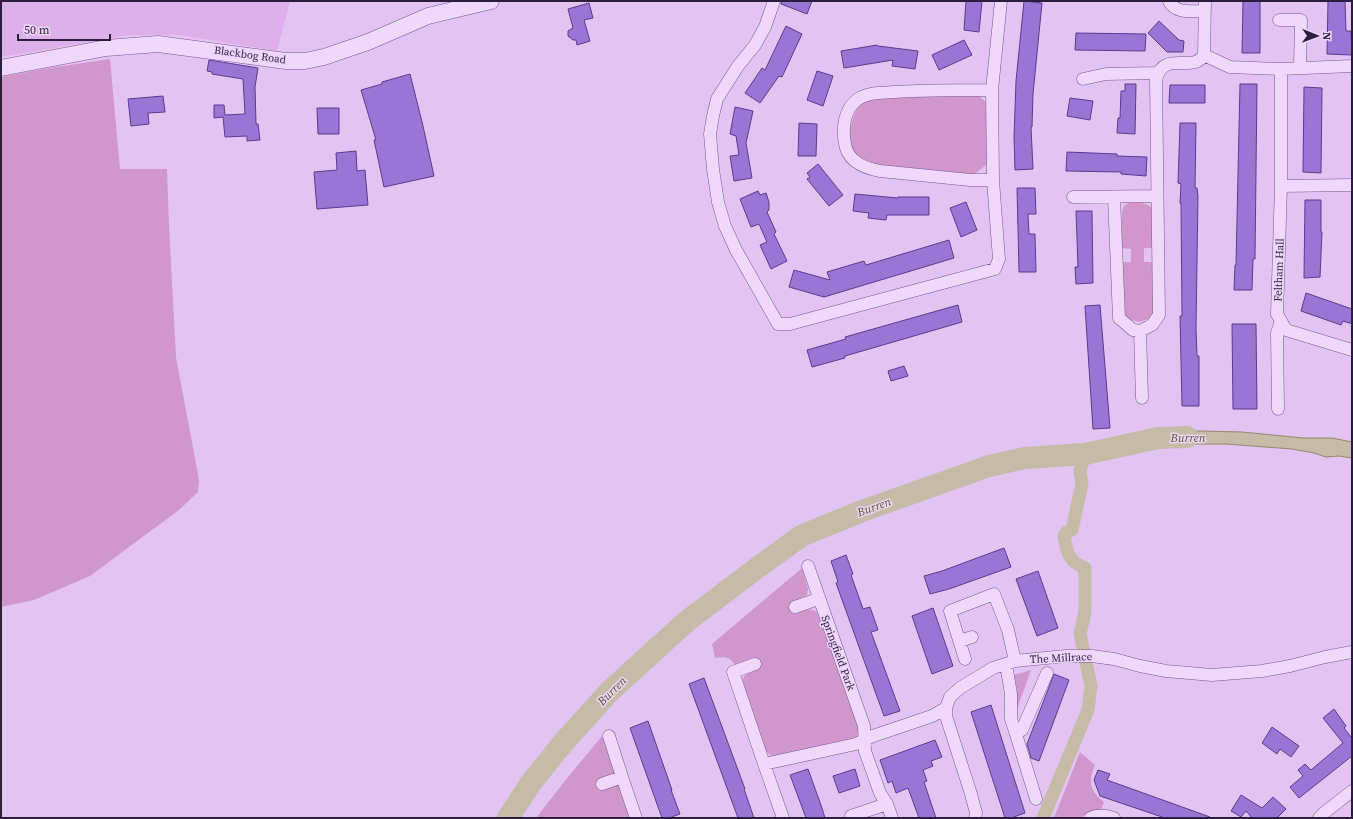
<svg xmlns="http://www.w3.org/2000/svg" width="1353" height="819" font-family="'Source Serif 4',serif">
  <style>
    .farmland { fill: #deb0e9 }
    .green { fill: #d196cc }
    .water { fill: #c5bba6; stroke: #94896b }
    .lines { fill: none; stroke-linecap: round; stroke-linejoin: round }
    .canal { stroke: #c5bba6; stroke-width: 13 }
    .river { stroke: #c5bba6; stroke-width: 22 }
    .building { fill: #9a76d4; stroke: #5a3b90 }
    .minor-casing { stroke: #73588e; stroke-width: 13 }
    .tertiary-casing { stroke: #73588e; stroke-width: 17 }
    .minor { stroke: #f0d8fc; stroke-width: 12 }
    .tertiary { stroke: #f0d8fc; stroke-width: 16 }
    .labels { text-anchor: middle; dominant-baseline: central; stroke-width: 3; stroke-linejoin: round; paint-order: stroke }
    .street-label { font-size: 11px; fill: #2c1d3d; stroke: #edd4f9 }
    .water-label { font-size: 12px; font-style: italic; fill: #5e592b; stroke: #edd4f9 }
  </style>
  <rect width="100%" height="100%" fill="#e3c3f2"/>
  <path class="farmland" d="M1,1h289l-13,50 -97,-16h-50l-129,22z"/>
  <path class="green" d="M110,59l10,110h47l2,57 7,131 23,123 -1,12 -19,18 -89,66 -56,24 -33,7v-530l48,-9z
    M974,94c7,3 10,5 14,12l1,57 -15,11 -12,1c-17,-2 -35,-4 -52,-6 -10,-1 -31,-1 -39,-4 -20,-8 -25,-27 -18,-46 5,-15 9,-18 26,-20z
    M1128,203c9,-1 17,-1 24,5l2,40h-10v14h10v48l-2,5 -4,4 -9,3 -11,-3 -3,-4 -3,-53h9v-13l-9,-1v-36l2,-6z
    M802,568l6,21 -1,6 -15,8 3,11c8,-3 14,-7 22,-2l42,117 -2,7 -7,3 -78,17 -6,-4 -24,-69c0,-9 8,-11 16,-14l-3,-11 -20,7c-7,-9 -9,-8 -20,-7l-3,-14z
    M1031,670l-14,39v-20l-3,-14z
    M602,736l28,82h-94l28,-36z
    M1080,752l15,13c-7,16 -6,26 9,37l-3,8 -14,3 -7,5h-26z"/>
  <path class="water" d="M1201,431l41,1 61,6h29l20,4v16l-13,-2 -13,1 -12,-4 -22,-4 -66,-5h-52l-16,2 -1,-14z"/>
  <g class="lines">
    <path class="canal" d="M1043,818l45,-108 3,-24 -11,-52 5,-22v-44c-17,-7 -18,-15 -21,-32l3,-4 5,-2 10,-47 -2,-12 5,-17"/>
    <path class="river" d="M508,818l22,-34 33,-41 47,-52 77,-70 70,-53 44,-32 61,-25 127,-45 36,-8 60,-4 73,-16 29,-1"/>
  </g>
  <path class="building" d="M781,1h31l-5,13 -26,-10z
    M966,1h16l-3,31 -15,-2z
    M1024,1l18,2 -9,91 -1,33h-1l2,42 -18,1 -1,-33 2,-56z
    M1243,1h17v52h-18z
    M1328,1h17l1,30h5l1,24 -25,-1z
    M589,3l4,15 -9,2 6,21 -13,4 -1,-5h-3l-5,-4v-5l5,-3 -5,-19z
    M1159,21l20,19 5,1 -1,11h-16l-19,-19z
    M786,26l16,8 -20,43 -3,-1 -19,27 -15,-10 17,-25 3,2z
    M1076,33l70,1 -1,17 -70,-1z
    M964,40l8,15 -33,15 -7,-15z
    M877,45l1,1 40,5 -3,18 -23,-3 1,-6 -49,8 -3,-17z
    M209,60l49,8 -3,19 1,37h2l2,16 -13,1v-5l-22,1 -2,-20 -9,1v-13h10l1,10 20,-1 -2,-35 -31,-5v-2l-5,-1z
    M817,71l16,5 -10,30 -16,-6z
    M410,74l13,52 11,50 -50,11 -10,-47h2l-15,-50 21,-6v-2z
    M1125,84h11l-1,50 -18,-1 1,-15h2l1,-27h4z
    M1240,84h17l-2,175h-2l-1,31h-18l1,-25h1z
    M1170,85h35v18h-36z
    M1304,87l18,1 -1,85 -18,-1z
    M163,96l2,16 -17,1 1,11 -18,2 -3,-27z
    M1070,98l23,3 -3,19 -23,-4z
    M735,107l18,4 -7,32 6,35 -18,3 -4,-25 9,-1 -3,-19 -6,-2z
    M317,108h22v26h-21z
    M799,123l18,1 -1,32h-18z
    M1180,123h16l-1,65h2l1,8 -2,132 1,28h2v50h-17l-2,-90h2l-1,-113h-1l1,-19 -3,-1z
    M356,151l1,20 8,-1 3,35 -51,4 -3,-37 23,-2 -1,-17z
    M1067,152l50,2v2l30,1 -1,19 -25,-2v-2l-55,-1z
    M818,164l25,31 -14,11 -22,-27 3,-2 -3,-4z
    M1017,188h18l1,26h-8l1,20h6l1,38h-17z
    M758,191l2,4 6,-2 3,9v8l-2,2 9,20 -2,2 13,27 -16,8 -11,-24 7,-3 -8,-18 -8,3 -11,-28z
    M855,194l43,4v-1h31v18h-42l-1,5 -18,-2 1,-5 -16,-2z
    M1305,200h16v32h1l-2,45 -16,1z
    M966,202l11,28 -16,7 -11,-29z
    M1076,211h16l1,72 -17,1 -1,-17h3z
    M949,240l5,18 -130,39 -35,-10 5,-17 36,10 -3,-8 37,-11 2,4z
    M1306,293l46,16v15l-9,-3 -2,4 -40,-14z
    M958,305l4,17 -117,34v2l-33,9 -5,-17 39,-11 -1,-2z
    M1100,305l10,123 -17,1 -8,-123z
    M1232,324h24l1,85h-24z
    M904,366l4,10 -17,5 -3,-10z
    M1004,548l7,19 -62,22 -19,5 -6,-18 18,-5z
    M846,555l7,19 -2,1 12,34 7,-2 8,23 -7,2 29,79 -16,5 -48,-133 2,-1 -7,-21z
    M1038,571l20,57 -21,8 -21,-57z
    M933,608l20,58 -21,8 -20,-58z
    M1054,674l15,6 -30,81 -8,-3 -4,-14z
    M704,678l41,111h-1l10,29h-16l-49,-134z
    M991,705l34,108 -14,5h-6l-34,-106z
    M1334,709l12,17 -2,2 7,9 1,-1v20l-53,42 -9,-11 13,-11 -5,-6 7,-6 6,6 32,-27 -20,-25z
    M648,721l24,69h-1l9,24 -11,4h-7l-32,-90z
    M1272,727l27,19 -8,11 -11,-8 -3,5 -15,-11z
    M935,740l7,17 -11,4 2,5 -10,4 4,11 -3,1 12,36h-17l-11,-30 -12,5 -4,-12 -4,2 -8,-23z
    M808,769l14,39 3,10h-19l-10,-27 -6,-16z
    M855,769l5,17 -21,7 -6,-17z
    M1098,770l12,4 -3,6 103,37v1h-45l-65,-22 -6,-16z
    M1241,795l21,13 11,-11 13,12 -9,9h-25l-6,-7 -5,6 -10,-6z"/>
  <g class="lines">
    <defs>
      <path id="minor" d="M774,1l-9,26 -10,18 -17,21 -21,33 -4,17 -3,18 3,35 5,33 7,24 11,24 42,74h12l205,-55 4,-10 -6,-79 -1,-90 9,-89
        M1169,1c6,13 23,10 36,10
        M1279,20h22l-1,48
        M1204,55l26,12 51,2 71,-3
        M1204,55l1,-54
        M1281,69v117l-4,128 9,16 66,20
        M1083,79l23,-5 51,-1
        M992,90c-33,0 -65,0 -98,2 -12,1 -26,0 -36,7 -14,10 -16,29 -13,45 3,18 19,24 35,27l90,9h23
        M1281,186l71,-1
        M1073,197l84,-1
        M1114,197l5,121 14,12 7,1
        M1142,398l-2,-67 12,-6 7,-10 -3,-235c7,-31 37,-6 48,-25
        M1278,409l-1,-76 4,-12
        M808,566l56,160 1,25 15,42 7,11 5,14
        M795,607l23,-8
        M960,641l12,-4
        M965,659l-15,-48 44,-17 14,36 7,31
        M755,664l-22,8 31,92 19,54
        M1006,664l5,30v25l4,12 7,-1 25,-57
        M1015,731l21,68
        M609,736l13,41 14,41
        M764,764l92,-20 17,-8 59,-20 14,-8
        M602,784l20,-7
        M851,816l36,-12
        M975,818l1,-5 -5,-19 -25,-78v-8l4,-11 10,-9 33,-20 22,-7 51,-5h26l22,3 26,7 26,5 46,4 50,-4 28,-5 35,-9 27,-5
        M1090,818c8,-4 16,-3 24,0
        M1319,818l5,-5 28,-22"/>
      <path id="tertiary" d="M1,68l105,-20 52,-4 128,17h19l19,-4 44,-15 60,-26 63,-15"/>
    </defs>
    <use href="#minor" class="minor-casing"/>
    <use href="#tertiary" class="tertiary-casing"/>
    <use href="#minor" class="minor"/>
    <use href="#tertiary" class="tertiary"/>
  </g>
  <g class="labels">
    <g class="street-label">
      <text transform="translate(250 55) rotate(8)">Blackbog Road</text>
      <text transform="translate(1279 270) rotate(-88)">Feltham Hall</text>
      <text transform="translate(838 653) rotate(70)">Springfield Park</text>
      <text transform="translate(1061 658) rotate(-3)">The Millrace</text>
    </g>
    <g class="water-label">
      <text x="1188" y="438">Burren</text>
      <text transform="translate(874 507) rotate(-20)">Burren</text>
      <text transform="translate(612 691) rotate(-45)">Burren</text>
    </g>
  </g>
  <rect width="1353" height="819" fill="none" stroke="#2c1d3d" stroke-width="4"/>
  <g transform="translate(1317 36) rotate(91)" stroke="#edd4f9" stroke-width="3" paint-order="stroke">
  <path d="M0-3L7 15L0 10L-7 15Z" fill="#2c1d3d"/>
  <text y="-6" font-size="11" font-weight="bold" text-anchor="middle" fill="#2c1d3d">N</text>
  </g>
  <path d="M18 34v6h92v-6" fill="none" stroke="#2c1d3d" stroke-width="2"/>
  <text x="24" y="34" font-size="12" fill="#2c1d3d" stroke="#edd4f9" stroke-width="3" paint-order="stroke">50 m</text>
</svg>
